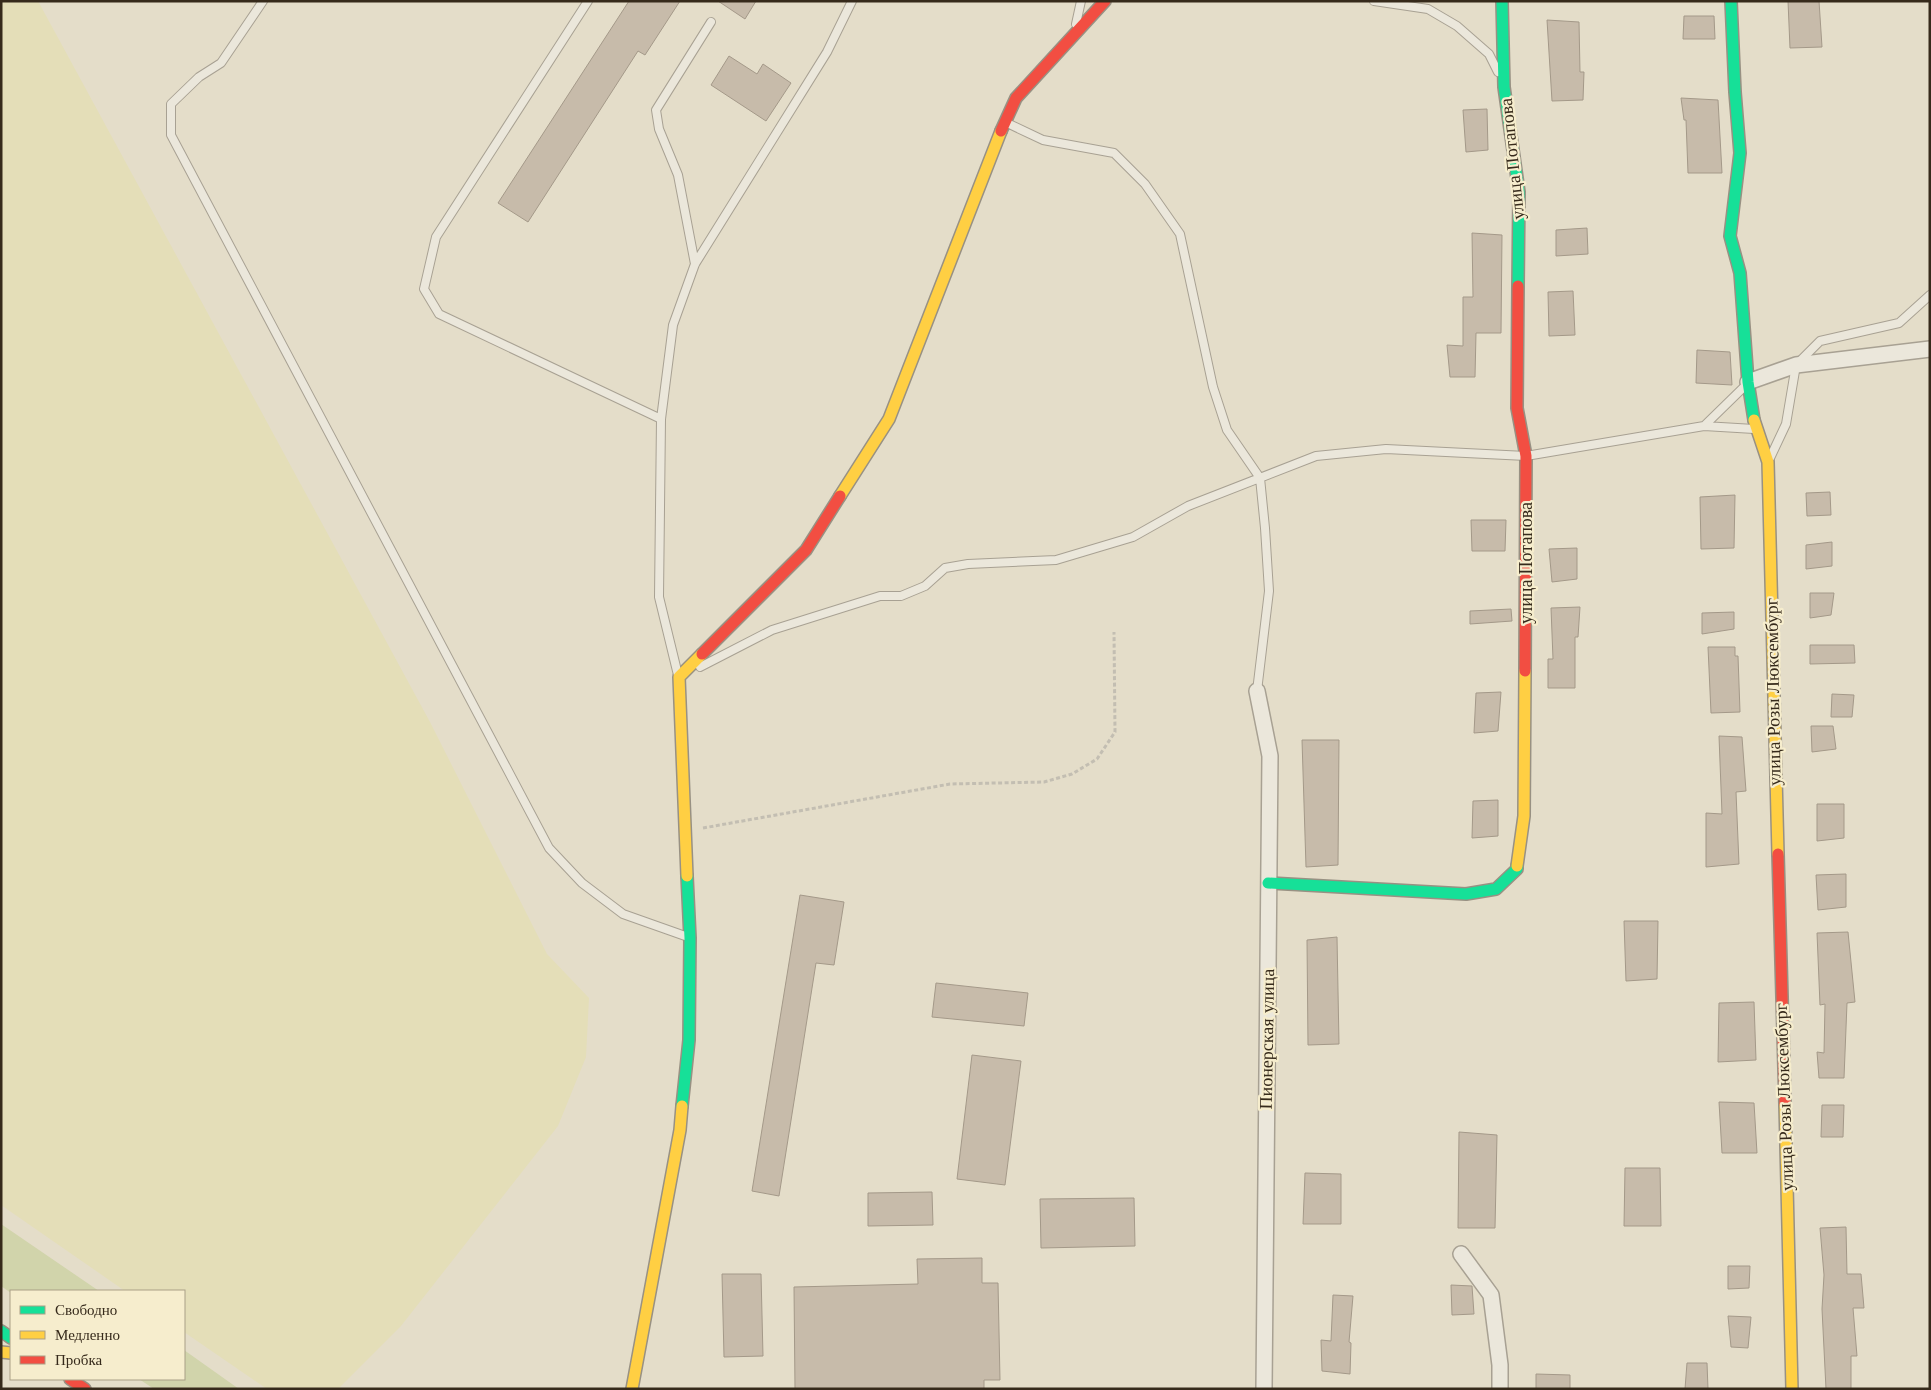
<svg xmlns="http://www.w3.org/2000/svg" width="1931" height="1390" font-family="'Libre Baskerville',serif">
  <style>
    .farmland { fill: #e4deb8 }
    .green { fill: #d1d4ab }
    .building { fill: #c7bbaa; stroke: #a49989 }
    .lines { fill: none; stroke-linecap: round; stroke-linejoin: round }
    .lane-casing { stroke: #a8a193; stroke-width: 10 }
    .street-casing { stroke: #a8a193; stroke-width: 18 }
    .fast-casing { stroke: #989183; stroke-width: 14 }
    .slow-casing { stroke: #989183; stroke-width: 14 }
    .jam-casing { stroke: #989183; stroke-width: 14 }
    .path { stroke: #c3beb2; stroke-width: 3; stroke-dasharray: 4 2.5; stroke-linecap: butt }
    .lane { stroke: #ebe7db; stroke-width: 8 }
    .street { stroke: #ebe7db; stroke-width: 15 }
    .fast { stroke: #16e098; stroke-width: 11 }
    .slow { stroke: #ffcf43; stroke-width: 11 }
    .jam { stroke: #f24e42; stroke-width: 11 }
    .labels { text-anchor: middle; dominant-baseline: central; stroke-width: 4.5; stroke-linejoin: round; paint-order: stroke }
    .street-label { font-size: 18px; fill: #362a1b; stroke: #f6edcd }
  </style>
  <rect width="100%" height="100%" fill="#e4ddc9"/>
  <path class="farmland" d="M1,1h37l392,721 117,232 42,44 -3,59 -28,69 -157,200 -63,63h-71l-83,-57v-41h-59l-124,-86z"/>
  <path class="green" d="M1,1224l98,67h-88v2l-10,-7z
    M184,1350l55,39h-85l-15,-10h45z"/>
  <path class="building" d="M629,1h51l-35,54 -7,-4 -110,171 -30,-19z
    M718,1h38l-11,18z
    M1788,1h31l3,46 -32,1z
    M1684,16h30l1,23h-32z
    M1547,20l32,2 1,50h4l-1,28 -31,1z
    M729,56l28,18 6,-10 28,19 -25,38 -55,-36z
    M1681,98l37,2 4,73h-34l-2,-53h-2z
    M1487,109l1,41 -22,2 -3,-42z
    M1587,228l1,26 -32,2v-26z
    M1472,233l30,2 -1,98h-25l-1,44h-25l-3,-32 16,1v-49h10z
    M1573,291l2,44 -26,1 -1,-44z
    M1697,350l33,2 2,33 -36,-2z
    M1830,492l1,23 -24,1 -1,-23z
    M1735,495l-1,53 -33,1 -1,-52z
    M1471,520h35l-1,31h-33z
    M1832,542v24l-26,3v-24z
    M1577,548v31l-25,3 -3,-33z
    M1810,593h24l-3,22 -21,3z
    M1580,607l-2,30h-3v51h-27v-29h5l-2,-51z
    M1511,609l1,12 -42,3v-13z
    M1734,612v17l-32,5v-21z
    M1810,645h44l1,18 -45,1z
    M1708,647h27v9h3l2,56 -29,1z
    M1501,692l-3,39 -24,2 2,-40z
    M1832,694l22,1 -2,22h-21z
    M1811,726h22l3,23 -24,3z
    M1719,736l23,1 4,54 -10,1 3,72 -33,3v-54l16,1z
    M1302,740h37l-1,125 -32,2z
    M1498,800v36l-26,2 1,-37z
    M1817,804h27v34l-27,3z
    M1846,874v33l-28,3 -2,-35z
    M800,895l44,7 -10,63 -18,-2 -37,233 -27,-5z
    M1624,921h34l-1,58 -31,2z
    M1848,932l7,70 -8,1 -3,75h-25l-2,-26 7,1 1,-49 -5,1 -3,-72z
    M1337,937l2,107 -31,1 -1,-105z
    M936,983l92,10 -4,33 -92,-9z
    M1754,1002l2,58 -38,2 1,-59z
    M972,1055l49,6 -16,124 -48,-6z
    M1719,1102l35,1 3,50h-35z
    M1822,1105h22l-1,32h-22z
    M1459,1132l38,3 -2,93h-37z
    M1625,1168h35l1,58h-37z
    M1305,1173l36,1v50h-38z
    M932,1192l1,33 -65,1v-33z
    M1134,1198l1,48 -94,2 -1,-49z
    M1846,1227l1,47h14l3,34h-11l4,48h-6v33h-25l-4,-80 2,-34 -4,-47z
    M982,1258v25h16l2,97h-16v9h-189l-1,-102 124,-3 -1,-25z
    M1728,1266h22l-1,22 -21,1z
    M722,1274h39l2,82 -39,1z
    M1451,1285l21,1 2,28 -22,1z
    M1333,1295l20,1 -4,46 2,1 -1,31 -28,-3 -1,-31 10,1z
    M1728,1316l23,1 -3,31 -17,-1z
    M1687,1363h20l1,26h-23z
    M1536,1374l34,1v14h-34z"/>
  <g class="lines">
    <defs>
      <path id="lane" d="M263,1l-42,62 -22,14 -28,27v31l378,713 33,35 41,31 65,23
        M588,1l-152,236 -12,52 15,25 222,105
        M1374,1l54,8 29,17 32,28 9,18
        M1076,24l5,-23
        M1005,122l38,18 71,13 31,31 35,50 33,153 14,43 33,48 5,50 4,63 -12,100
        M695,264l-17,-89 -19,-46 -3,-19 55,-88
        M1704,426l42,-41
        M1770,458l16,-34 10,-59 24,-24 79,-18 31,-28
        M700,667l72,-37 108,-34h21l24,-10 20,-18 23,-4 88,-4 77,-23 55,-31 128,-50 70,-7 140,7 178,-30 50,3
        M678,675l-19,-78 2,-178 12,-94 22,-61 132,-212 25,-51"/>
      <path id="street" d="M1748,382l48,-17 134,-16
        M1257,691l13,65 -6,633
        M1461,1254l30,41 9,70v24"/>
      <path id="fast" d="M1502,1l2,86 15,105 -1,94
        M1731,1l4,91 5,61 -10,83 10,37 8,109 6,38
        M1268,883l198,11 30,-5 21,-20v-3
        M682,1106l7,-66 1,-102 -3,-62
        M1,1331l10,7"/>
      <path id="slow" d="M1754,420l14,42 10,392
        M840,496l49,-77 112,-288
        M1517,866l7,-50 1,-145
        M687,876l-8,-199 23,-23
        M1785,1104l7,285
        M1,1352l10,1
        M632,1389l48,-259 2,-24"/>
      <path id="jam" d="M1001,131l15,-33 89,-97
        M1518,286l-1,122 9,48 -1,215
        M702,654l104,-104 34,-54
        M1778,854l7,250
        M70,1379l15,10"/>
    </defs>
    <use href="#lane" class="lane-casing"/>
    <use href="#street" class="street-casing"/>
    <use href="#fast" class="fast-casing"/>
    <use href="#slow" class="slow-casing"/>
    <use href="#jam" class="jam-casing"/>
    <path class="path" d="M703,828l247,-44 94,-2 28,-8 25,-15 18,-27 -1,-100"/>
    <use href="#lane" class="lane"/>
    <use href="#street" class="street"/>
    <use href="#fast" class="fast"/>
    <use href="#slow" class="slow"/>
    <use href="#jam" class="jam"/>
  </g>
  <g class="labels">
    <g class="street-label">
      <text transform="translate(1512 159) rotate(-96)">улица Потапова</text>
      <text transform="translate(1526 563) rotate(-90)">улица Потапова</text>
      <text transform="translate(1773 692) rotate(-91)">улица Розы Люксембург</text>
      <text transform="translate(1267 1039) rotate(-89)">Пионерская улица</text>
      <text transform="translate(1784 1097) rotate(-92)">улица Розы Люксембург</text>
    </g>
  </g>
  <rect width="1931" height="1390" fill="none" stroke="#362a1b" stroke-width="5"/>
  <rect x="10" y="1290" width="175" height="90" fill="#f6edcd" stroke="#a99f86"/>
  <rect x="20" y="1306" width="25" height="8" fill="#16e098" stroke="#a99f86"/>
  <text x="55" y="1315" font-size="15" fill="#362a1b">Свободно</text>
  <rect x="20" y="1331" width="25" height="8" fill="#ffcf43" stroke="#a99f86"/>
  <text x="55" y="1340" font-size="15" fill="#362a1b">Медленно</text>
  <rect x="20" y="1356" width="25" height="8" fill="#f24e42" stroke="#a99f86"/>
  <text x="55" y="1365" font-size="15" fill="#362a1b">Пробка</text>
</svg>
